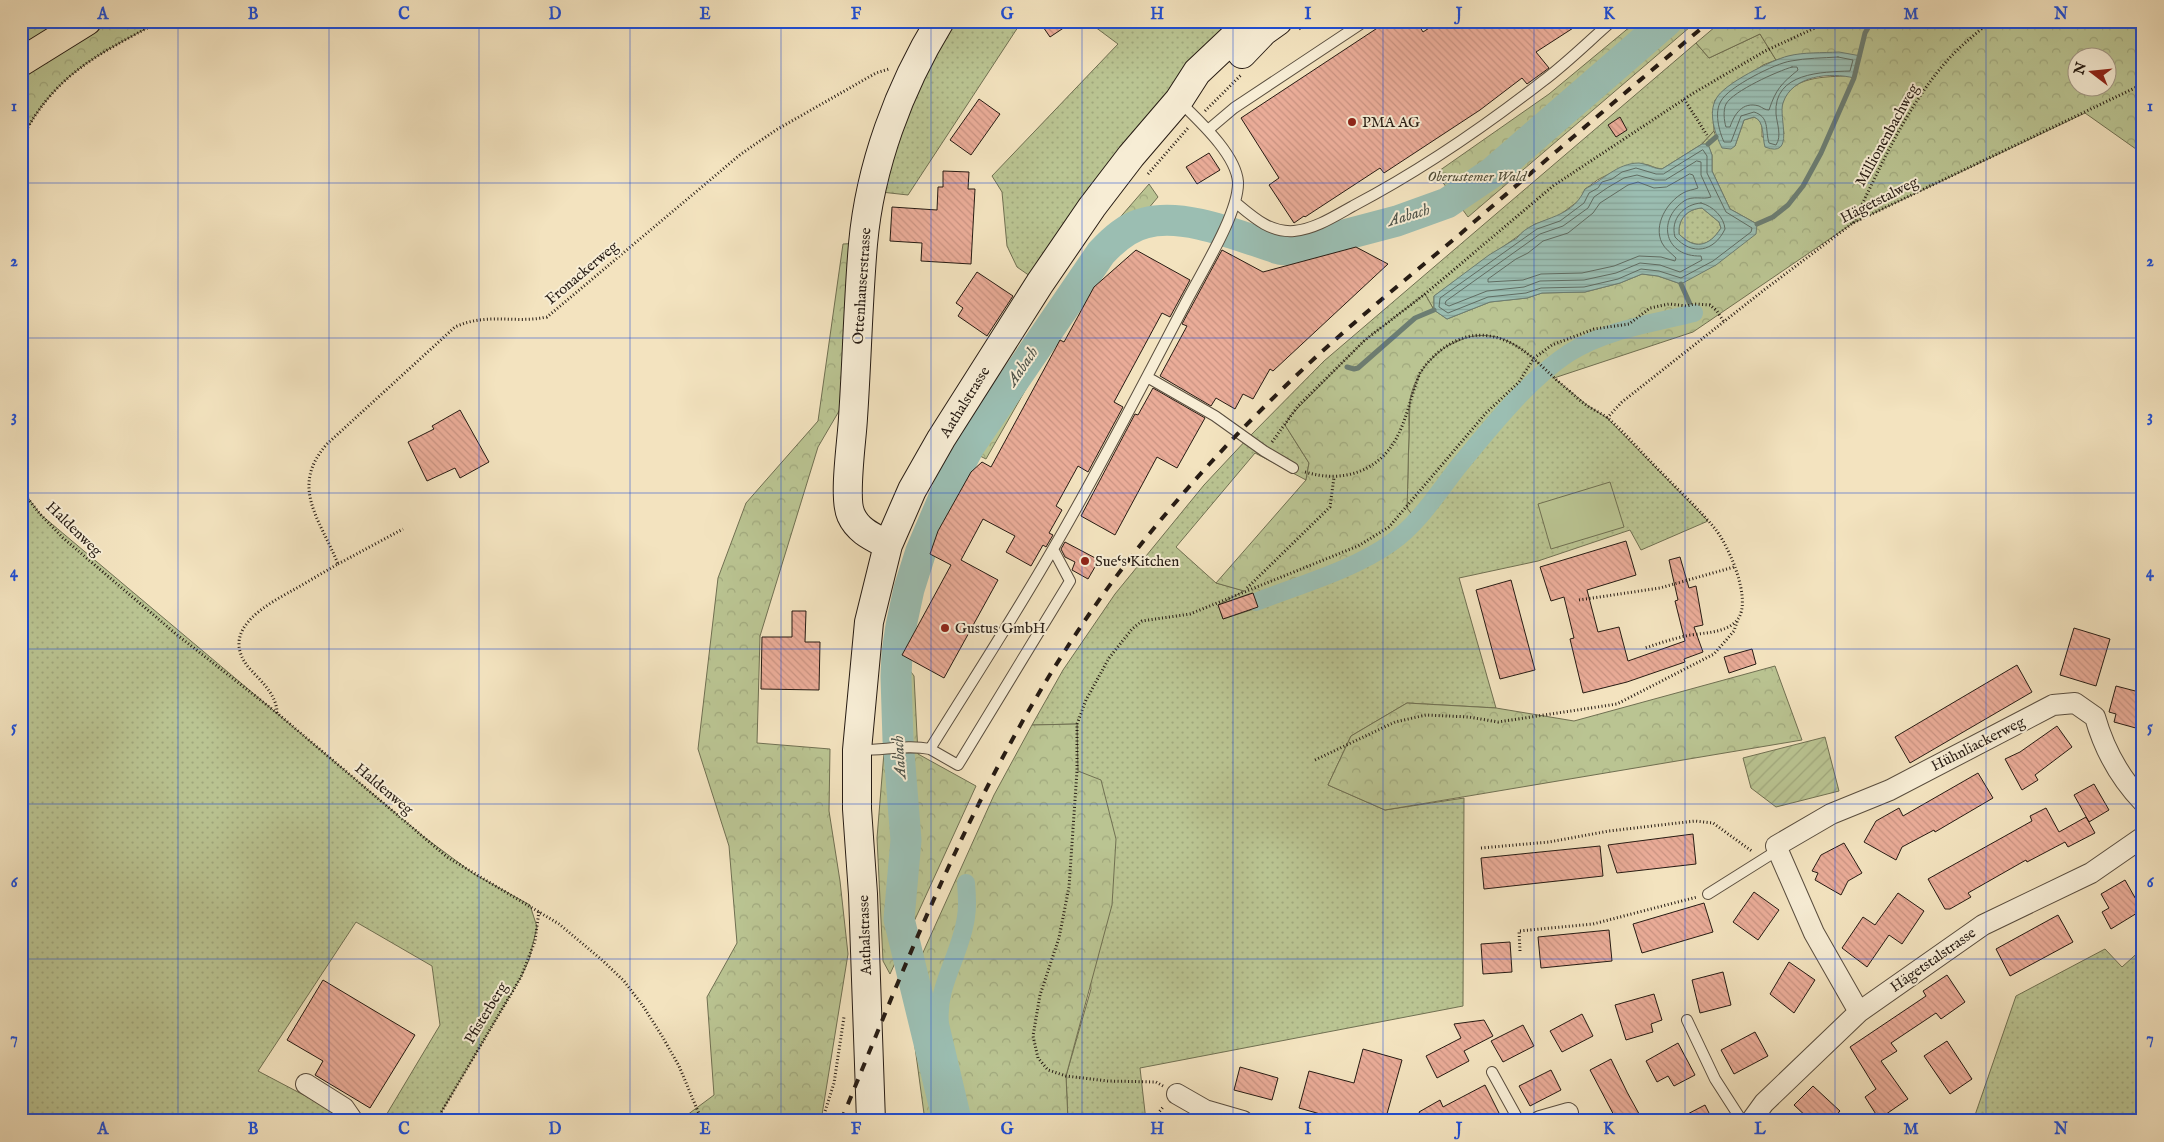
<svg xmlns="http://www.w3.org/2000/svg" width="2164" height="1142" font-family="'IM FELL English',serif">
  <style>
    .grass { fill: url(#grass-dots); stroke: #707052 }
    .forest { fill: url(#forest-crowns); stroke: #707052; fill-rule: evenodd }
    .garden { fill: url(#garden-furrows); stroke: #707052 }
    .pitch { fill: #bac492; stroke: #707052 }
    .water { fill: url(#water-rules); stroke: #6c7d72; fill-rule: evenodd }
    .lines { fill: none; stroke-linecap: round; stroke-linejoin: round }
    .shore { stroke: #606c62; stroke-width: 1 }
    .stream { stroke: #6c7d72; stroke-width: 5 }
    .canal { stroke: #9bbeb2; stroke-width: 18 }
    .river { stroke: #9bbeb2; stroke-width: 31 }
    .building { fill: url(#building-back-hatch); stroke: #261b13 }
    .lane-casing { stroke: #594d3e; stroke-width: 12 }
    .street-casing { stroke: #594d3e; stroke-width: 22 }
    .secondary-casing { stroke: #261b13; stroke-width: 30 }
    .highway-casing { stroke: #261b13; stroke-width: 30 }
    .path { stroke: #261b13; stroke-width: 3; stroke-dasharray: 1 2.5; stroke-linecap: butt }
    .lane { stroke: #f7edd5; stroke-width: 10 }
    .street { stroke: #f7edd5; stroke-width: 20 }
    .secondary { stroke: #f7edd5; stroke-width: 28 }
    .highway { stroke: #f3e3bf; stroke-width: 28 }
    .rail { stroke: #261b13; stroke-width: 4; stroke-dasharray: 9 9; stroke-linecap: butt }
    .grid { fill: none; stroke: #1d4ed8; stroke-width: 1; stroke-opacity: 0.55 }
    .poi-dot { fill: #8f2418; stroke: #f7edd5; stroke-width: 2 }
    .labels { text-anchor: middle; dominant-baseline: central; stroke-width: 4; stroke-linejoin: round; paint-order: stroke }
    .poi-label { font-size: 15px; fill: #261b13; stroke: #f7edd5; text-anchor: start }
    .street-label { font-size: 15px; fill: #261b13; stroke: #f7edd5 }
    .park-label { font-size: 15px; font-style: italic; fill: #524e39; stroke: #f7edd5 }
    .water-label { font-size: 16px; font-style: italic; fill: #4f544b; stroke: #f7edd5 }
    .neatline { fill: none; stroke: #1d4ed8; stroke-width: 2 }
    .grid-label { font-size: 16px; text-anchor: middle; font-weight: bold; fill: #1d4ed8 }
  </style>
  <defs>
    <pattern id="grass-dots" width="8" height="8" patternUnits="userSpaceOnUse" patternTransform="scale(1.25)"><rect width="8" height="8" fill="#bac492"/><path d="M2 2h.1M6 6h.1" fill="none" stroke="#a0a87d" stroke-width="1.8" stroke-linecap="round"/></pattern>
    <pattern id="forest-crowns" width="20" height="18" patternUnits="userSpaceOnUse" patternTransform="scale(1.25)"><rect width="20" height="18" fill="#bac492"/><path d="M2 6a3 3 0 1 1 6 0M12 15a3 3 0 1 1 6 0" fill="none" stroke="#a0a87d"/></pattern>
    <pattern id="garden-furrows" width="10" height="10" patternUnits="userSpaceOnUse" patternTransform="scale(1.25)"><rect width="10" height="10" fill="#bac492"/><path d="M-1 1l2-2M0 10L10 0M9 11l2-2" fill="none" stroke="#a0a87d"/></pattern>
    <pattern id="water-rules" width="6" height="5" patternUnits="userSpaceOnUse" patternTransform="scale(1.25)"><rect width="6" height="5" fill="#9bbeb2"/><path d="M0 2.5h6" fill="none" stroke="#85a398"/></pattern>
    <pattern id="building-back-hatch" width="6" height="6" patternUnits="userSpaceOnUse" patternTransform="scale(1.25)"><rect width="6" height="6" fill="#eaac98"/><path d="M-1 5l2 2M0 0l6 6M5-1l2 2" fill="none" stroke="#c99382"/></pattern>
  </defs>
  <rect width="100%" height="100%" fill="#f3e3bf"/>
  <filter id="stains"><feTurbulence type="fractalNoise" baseFrequency=".004" numOctaves="4"/><feColorMatrix values="0 0 0 0 .2 0 0 0 0 .09 0 0 0 0 .02 0 0 0 .5 -.17"/></filter>
  <radialGradient id="worn" r=".72"><stop offset=".6" stop-color="#630" stop-opacity="0"/><stop offset="1" stop-color="#630" stop-opacity=".3"/></radialGradient>
  <path class="grass" d="M940,21h82l-114,174 -36,-4z
    M1087,21h165l-212,262 -23,-16 -10,-21 -5,-54 -10,-16 126,-132z
    M1760,34l16,26 -13,5 -48,35 -2,10 1,21 -12,13 -40,25c-7,0 -12,-5 -19,-5 -16,1 -28,7 -42,14 -5,2 -9,7 -16,11l-4,10 -24,18 -22,7 -101,72v14l-9,-16 -60,46 -74,75 -6,10 24,38 -3,17 -51,-27 -79,94 40,36 29,8 -26,14 4,14 34,-11 -1,-6 85,-33 76,-48 -10,-13 3,-108 10,-27 6,-9 19,-17 25,-11 17,-1 15,3 25,14 27,26 33,27 20,13 101,103 -67,29 -11,-20 -92,31 -79,17 37,130 -89,-5 -56,33 -23,49 57,25 79,-12 -1,208 -323,62 6,53h-78l-2,-45 25,-87 -14,-218v-47l-45,1 31,-55 52,-76 89,-109 44,-47 76,-77 372,-318 13,15z
    M1702,208l17,14 2,6c-12,19 -26,22 -42,6 -1,-15 8,-25 23,-26z
    M21,488l19,26 384,323 50,37 56,31 7,22 -8,33 -8,17 -85,144h-56l5,-4 55,-92 -8,-59 -76,-44 -98,149 95,50h-332z
    M2143,948v173h-170l43,-125 89,-47 17,18z"/>
  <path class="forest" d="M21,21h139c-62,34 -105,52 -139,119z
    M1637,21h60l-229,196 -32,-44 113,-79z
    M1722,21h421v133l-58,-41 -232,110 -160,109 -139,46c-16,-15 -30,-31 -51,-39 -42,-15 -86,20 -93,61 -2,11 -1,24 -1,35 -1,24 -1,48 -2,73l10,13c-9,7 -17,16 -27,22 -39,28 -90,42 -134,59l-4,-9 -34,12 26,-14 -28,-8 90,-103 3,-17 -24,-38 6,-10 74,-75 60,-46 9,16 13,9 43,-17 37,-4 15,-5 43,-1 35,-9 22,-9 16,2 23,8 76,-60 -27,-15 -18,-38v-16l-4,-10 -6,-1 12,-13 2,6 19,9 9,-26 10,-3c9,3 8,11 8,20l22,-3c-1,-8 -4,-17 -3,-24 4,-33 39,-33 64,-34l-54,-20 -15,4 -16,-26 -51,24 -13,-15zM2076,58h30v30h-30z
    M1149,184l9,13 -71,85 -101,177 -10,-5 -48,88 -31,111 17,23 4,78 58,32 -86,188 -7,-13 -6,-123 8,-98 -1,-48 3,-46 21,-93 25,-58 30,-58 134,-193z
    M863,243l-7,139 -38,65 -58,189 -3,107 73,6 -1,62 11,70 8,73 -27,167h-137l-1,-3 31,-23 -7,-98 30,-54 -8,-97 -31,-97 20,-171 28,-75 72,-82 25,-177z
    M1775,666l27,74 -417,70 -57,-25 23,-49 56,-33 89,5 78,13z
    M1077,724l1,47 23,9 15,59 -4,66 -46,171 2,45h-143l-18,-133 87,-193 38,-70z"/>
  <path class="garden" d="M1825,737l14,54 -63,16 -25,-19 -8,-30z"/>
  <path class="pitch" d="M1610,482l14,45 -73,22 -13,-45z"/>
  <path class="water" d="M1839,52l22,4 -7,22c-23,-6 -62,-3 -71,25 -5,14 13,56 -18,44 -3,-10 0,-26 -11,-30l-10,3 -9,26 -4,3 -9,-1c-7,-14 -14,-35 -6,-49 7,-15 56,-39 72,-43 16,-4 34,-3 51,-4z
    M1702,144h6l4,11v16l18,38 27,15 -1,10 -40,31 -35,19 -23,-8 -16,-2 -22,9 -35,9 -43,1 -15,5 -37,4 -43,17 -13,-9v-14l55,-41 28,-17c17,-23 53,-15 68,-49 17,-8 32,-26 54,-26 8,1 15,6 23,6zM1702,208l17,14 2,6c-12,19 -27,22 -42,6 -1,-15 8,-25 23,-26z"/>
  <g class="lines">
    <path class="shore" d="M1838,57l15,3 -3,11c-27,1 -77,1 -74,43 1,10 6,22 0,31l-7,-2c-4,-13 1,-26 -15,-31l-13,4 -10,26h-7c-5,-11 -10,-30 -3,-41 7,-14 55,-38 70,-40 15,-3 32,-3 47,-4z
      M1792,67h5l1,3c-17,14 -22,19 -29,40 -4,0 -6,-2 -10,-4 -17,-5 -25,9 -29,21h-4c-2,-6 -3,-17 0,-23 7,-13 52,-33 66,-37z
      M1703,150l4,6v17l19,39 26,16 -1,4 -38,29 -32,17 -22,-7 -18,-2 -23,10 -34,8 -43,1 -15,5 -38,4 -40,16 -9,-6 1,-9 97,-69 23,-8 24,-18 5,-10 9,-5 4,-6 10,-3 10,-7 14,-4 20,6h7z
      M1697,161l4,1v13l10,22c-8,3 -18,-2 -27,4 -28,20 -19,56 17,55l1,4 -22,12 -20,-7 -20,-2 -24,10 -32,7 -44,1 -16,6 -37,4 -38,15 -4,-2 1,-3 94,-67 23,-8 25,-18 6,-11 13,-9 17,-10 13,-3 18,5h10z
      M1690,174l3,1 5,13c-5,2 -10,2 -15,5 -16,9 -30,32 -21,50 3,6 9,10 14,15l-1,3 -14,-4 -22,-1 -25,10 -32,7 -41,1 -18,6 -35,2v-3l28,-20 12,-6 15,-12 25,-8 25,-20 7,-10 28,-18 10,-3 16,6 12,-1z
      M1701,203c12,3 23,14 24,26 -11,23 -33,27 -50,8 -5,-18 9,-33 26,-34z"/>
    <path class="stream" d="M1708,144l8,-7
      M1757,224l16,-7 15,-12 15,-19 18,-33 33,-75 11,-45 7,-12
      M1262,254l3,-9
      M1681,284l13,29
      M1347,367l7,2 4,-1 57,-50 19,-8"/>
    <path class="canal" d="M1256,602c43,-17 97,-32 135,-59 28,-20 46,-49 67,-76 30,-37 71,-88 111,-114 36,-23 84,-30 125,-40
      M963,1121l-23,-97c-4,-39 21,-69 26,-107 2,-12 1,-23 0,-34"/>
    <path class="river" d="M948,1121l-49,-202 7,-79 -8,-100 -2,-63 1,-24 4,-27 8,-37 12,-38 30,-70 19,-36 131,-192c12,-13 26,-26 44,-30 40,-11 96,14 134,26l8,1 110,-29 50,-18 46,-31 174,-151"/>
  </g>
  <path class="building" d="M1039,21h35l-24,16z
    M1388,21h28l7,11 17,-11h144l-48,31 13,16 -22,16 -5,-6 -42,32 -96,63 -4,-5 -75,49 -1,-1 -10,7 -25,-38 10,-7 -38,-60z
    M979,99l21,15 -29,41 -21,-15z
    M1620,117l7,13 -11,7 -8,-12z
    M1209,153l11,17 -23,14 -11,-17z
    M943,171l26,1 -1,17h7l-4,75 -50,-3 1,-18 -32,-2 2,-34 45,3 1,-23h5z
    M1356,247l32,17 -115,107 -3,-2 -17,30 -10,-5 -8,15 -19,-11 -5,8 -51,-30 27,-50 -5,-2 40,-74 41,22z
    M1136,250l54,30 -20,37 -8,-4 -48,89 9,5 -35,65 -10,-6 -22,40 6,4 -13,23 4,2 -7,12 -3,-2 -12,21 -25,-14 9,-16 -32,-17 -22,41 37,20 -54,98 -42,-23 49,-90 -21,-11 8,-23 33,-59 11,-10 9,5 69,-127 4,2 30,-55z
    M977,272l36,24 -26,40 -29,-20 5,-8 -7,-5z
    M1153,388l52,30 -28,50 -20,-11 -42,78 -34,-19 54,-102 3,1z
    M460,410l29,52 -29,16 -5,-10 -28,13 -19,-39 26,-13 -2,-3z
    M1626,541l10,34 -49,15 11,42 21,-5 9,34 57,-20 -10,-40 3,-1 -9,-40 11,-3 9,31 7,-2 7,39 -9,2 9,25 -19,7 1,3 -58,20 -44,11 -13,-54 4,-1 -10,-41 -13,4 -11,-34z
    M1065,542l34,18 -11,19 -16,-9 3,-8 -10,-5 -4,-8z
    M1511,580l24,90 -35,9 -24,-89z
    M1253,593l5,14 -35,12 -5,-14z
    M792,611h14l-1,31h15l-1,48 -58,-1 1,-52h30z
    M2074,628l36,11 -14,47 -36,-11z
    M1752,649l4,15 -27,9 -5,-16z
    M2017,665l15,27 -122,71 -15,-26z
    M2116,686l27,7v37l-29,-8 2,-8 -7,-2z
    M2057,726l15,21 -37,28 3,5 -16,10 -17,-31 15,-7z
    M1978,773l15,25 -58,34 -1,-2 -32,17 -6,13 -32,-18 12,-21 23,-13 4,8z
    M2094,784l15,26 -20,12 -15,-27z
    M2046,808l13,24 27,-15 9,16 -27,14 -3,-5 -38,20 -1,-2 -58,33 3,4 -21,12h-5l-17,-30 104,-58 -2,-5z
    M1693,834l3,30 -79,9 -9,-28z
    M1844,843l18,30 -14,8 -7,14 -26,-15 3,-7 -6,-2 9,-16z
    M1600,846l3,30 -119,13 -3,-31z
    M2125,880l17,30 -31,19 -9,-17 7,-4 -8,-14z
    M1754,892l25,18 -21,30 -25,-18z
    M1898,893l26,18 -22,33 -13,-9 -22,32 -25,-19 21,-31 12,8z
    M1704,903l9,29 -71,21 -9,-29z
    M2058,915l15,27 -63,34 -14,-27z
    M1609,930l3,31 -71,7 -3,-31z
    M1510,942l2,30 -29,2 -2,-30z
    M1789,962l26,18 -21,33 -24,-19z
    M1723,972l8,33 -31,8 -8,-33z
    M1947,975l18,27 -24,17 -5,-6 -45,30 6,8 -16,10 27,38 -29,20 -14,-22 11,-8 -26,-42 76,-51 -3,-5z
    M323,980l92,55 -45,73 -55,-33 8,-14 -36,-21z
    M1654,994l8,26 -11,4 2,8 -27,8 -11,-35z
    M1582,1014l11,22 -31,16 -12,-21z
    M1484,1020l9,16 -29,15 5,10 -32,17 -11,-22 35,-18 -7,-14z
    M1523,1025l11,21 -31,16 -12,-21z
    M1755,1032l13,24 -34,18 -13,-24z
    M1947,1041l25,38 -22,15 -26,-38z
    M1678,1043l17,32 -21,11 -6,-10 -11,6 -11,-21z
    M1363,1049l39,11 -17,61h-40l-46,-13 10,-37 45,12z
    M1611,1059l16,33 16,29h-26l-27,-51z
    M1240,1067l38,11 -6,22 -38,-10z
    M1551,1070l10,20 -31,16 -11,-20z
    M1485,1085l16,32 -8,4h-76l5,-3 -3,-6 21,-12 3,7z
    M1813,1086l27,25 -9,10h-20l-17,-16z
    M1705,1105l8,16h-39z"/>
  <g class="lines">
    <defs>
      <path id="lane" d="M1208,130l26,-22 131,-87
        M1235,202c18,15 35,31 59,29 21,-2 41,-15 59,-25 67,-35 131,-79 190,-125 24,-18 46,-40 69,-60
        M1147,377l68,39 49,35 29,17
        M1053,549l17,32 -112,184 -28,-16c41,-66 84,-132 123,-200 46,-79 88,-161 131,-243 15,-30 55,-92 54,-124 -2,-28 -40,-62 -59,-81
        M858,750c24,1 48,-6 72,-1
        M1708,894l70,-44
        M1687,1020l28,59 27,42
        M1492,1072l27,49"/>
      <path id="street" d="M1859,1012l-45,-79 -38,-87 55,-32 59,-24 163,-85 22,-2 20,14c9,32 25,61 48,85
        M306,1084l38,24 9,13
        M1177,1094l28,16 38,11
        M1540,1121l28,-8
        M1751,1121l13,-18 95,-91 124,-87 108,-52 52,-36"/>
      <path id="secondary" d="M1242,54l22,-23 14,-10
        M888,545c-15,-8 -30,-14 -37,-30 -8,-17 1,-75 2,-97 4,-58 5,-116 10,-174 7,-78 36,-156 77,-223
        M871,1121l-8,-227 -6,-85v-59l12,-128 19,-77 24,-55 29,-51 99,-156 52,-76 39,-51 48,-56 18,-28 54,-51"/>
      <path id="highway" d="M21,62l66,-41"/>
    </defs>
    <use href="#lane" class="lane-casing"/>
    <use href="#street" class="street-casing"/>
    <use href="#secondary" class="secondary-casing"/>
    <use href="#highway" class="highway-casing"/>
    <path class="path" d="M1299,29l10,-8
      M1684,99l23,36
      M1205,111l36,-36
      M21,140c34,-67 77,-85 139,-119
      M1148,174l40,-46
      M1853,223c26,-53 50,-109 87,-154 15,-19 33,-33 51,-48
      M1607,418l15,-16 142,-112 89,-67 290,-139
      M1272,442l26,-36 67,-66 60,-46 128,-108 139,-92 73,-43 65,-30
      M1305,472c36,11 72,1 91,-33 11,-20 15,-44 24,-66 14,-22 41,-42 69,-37 34,5 52,32 77,52 7,6 13,12 20,17 7,5 16,8 23,14 20,18 38,40 58,59 16,17 35,34 49,52 13,17 36,69 22,89 -12,16 -39,13 -57,18 -12,3 -24,7 -36,11
      M21,490l19,24 23,24 113,96 101,79 170,144 112,67 43,36 22,21 19,25 19,30 17,30 23,55
      M338,564l65,-35
      M1247,588l83,-81 4,-30
      M1579,600l81,-12 74,-21
      M277,713c0,-18 -16,-32 -28,-45 -31,-38 17,-63 46,-79 14,-8 29,-17 43,-25 -18,-45 -49,-77 -11,-120l128,-117c33,-15 59,-3 92,-10l194,-163 35,-24 100,-57 13,-4
      M1315,760l80,-38 31,-7 43,2 29,5 119,-18 97,-50 20,-23 4,-12
      M1481,848l68,-6 60,-11 86,-10 18,2 40,29
      M1520,951l-1,-20 74,-7 104,-27
      M1163,1086l-7,-4 -48,-1 -42,-5 -18,-6 -10,-12 -5,-22 7,-41 19,-57 10,-51 8,-116v-47l9,-24 23,-42 23,-29 10,-8 48,-7 168,-68 31,-19 97,-114 33,-31 15,-24 18,-13 42,-16 35,-5 21,-16 19,-4 18,2 7,-2 16,1 7,6 7,11
      M436,1121l85,-144 14,-36 4,-30
      M822,1121l12,-38 10,-66
      M1156,1121l3,-9 5,-6"/>
    <use href="#lane" class="lane"/>
    <use href="#street" class="street"/>
    <use href="#secondary" class="secondary"/>
    <use href="#highway" class="highway"/>
    <path class="rail" d="M841,1121c73,-178 139,-348 249,-508 65,-94 143,-179 227,-257 46,-42 94,-81 142,-121 83,-72 167,-143 251,-214"/>
  </g>
  <path class="grid" d="M178,21v1100M329,21v1100M479,21v1100M630,21v1100M781,21v1100M931,21v1100M1082,21v1100M1233,21v1100M1383,21v1100M1534,21v1100M1685,21v1100M1835,21v1100M1986,21v1100M21,183h2122M21,338h2122M21,493h2122M21,649h2122M21,804h2122M21,959h2122"/>
  <g class="poi-dot">
    <circle cx="1352" cy="122" r="5"/>
    <circle cx="1085" cy="561" r="5"/>
    <circle cx="945" cy="628" r="5"/>
  </g>
  <g class="labels">
    <g class="poi-label">
      <text x="1362" y="122">PMA AG</text>
      <text x="1095" y="561">Sue‘s Kitchen</text>
      <text x="955" y="628">Gustus GmbH</text>
    </g>
    <g class="street-label">
      <text transform="translate(1887 135) rotate(-61)">Millionenbachweg</text>
      <text transform="translate(1879 200) rotate(-27)">Hägetstalweg</text>
      <text transform="translate(582 273) rotate(-40)">Fronackerweg</text>
      <text transform="translate(862 286) rotate(-86)">Ottenhauserstrasse</text>
      <text transform="translate(965 402) rotate(-58)">Aathalstrasse</text>
      <text transform="translate(74 529) rotate(44)">Haldenweg</text>
      <text transform="translate(1978 744) rotate(-27)">Hühnliackerweg</text>
      <text transform="translate(384 789) rotate(40)">Haldenweg</text>
      <text transform="translate(865 935) rotate(-92)">Aathalstrasse</text>
      <text transform="translate(1933 960) rotate(-35)">Hägetstalstrasse</text>
      <text transform="translate(486 1013) rotate(-59)">Pfisterberg</text>
    </g>
    <g class="park-label">
      <text x="1477" y="176">Oberustemer Wald</text>
    </g>
    <g class="water-label">
      <text transform="translate(1409 216) rotate(-17)">Aabach</text>
      <text transform="translate(1023 367) rotate(-56)">Aabach</text>
      <text transform="translate(900 757) rotate(-94)">Aabach</text>
    </g>
  </g>
  <rect width="2164" height="1142" fill="none" stroke="#f3e3bf" stroke-width="55"/>
  <g transform="translate(2092 72) rotate(286)"><circle r="24" fill="#f7edd5" stroke="#a39987"/>
  <path d="M0-4L9 19L0 12L-9 19Z" fill="#8f2418"/>
  <text y="-8" font-size="14" font-weight="bold" text-anchor="middle" fill="#261b13">N</text>
  </g>
  <rect x="28" y="28" width="2108" height="1086" class="neatline"/>
  <g class="grid-label">
    <text x="103" y="19">A</text>
    <text x="253" y="19">B</text>
    <text x="404" y="19">C</text>
    <text x="555" y="19">D</text>
    <text x="705" y="19">E</text>
    <text x="856" y="19">F</text>
    <text x="1007" y="19">G</text>
    <text x="1157" y="19">H</text>
    <text x="1308" y="19">I</text>
    <text x="1459" y="19">J</text>
    <text x="1609" y="19">K</text>
    <text x="1760" y="19">L</text>
    <text x="1911" y="19">M</text>
    <text x="2061" y="19">N</text>
    <text x="14" y="111">1</text>
    <text x="2150" y="111">1</text>
    <text x="14" y="266">2</text>
    <text x="2150" y="266">2</text>
    <text x="14" y="421">3</text>
    <text x="2150" y="421">3</text>
    <text x="14" y="577">4</text>
    <text x="2150" y="577">4</text>
    <text x="14" y="732">5</text>
    <text x="2150" y="732">5</text>
    <text x="14" y="887">6</text>
    <text x="2150" y="887">6</text>
    <text x="14" y="1043">7</text>
    <text x="2150" y="1043">7</text>
    <text x="103" y="1134">A</text>
    <text x="253" y="1134">B</text>
    <text x="404" y="1134">C</text>
    <text x="555" y="1134">D</text>
    <text x="705" y="1134">E</text>
    <text x="856" y="1134">F</text>
    <text x="1007" y="1134">G</text>
    <text x="1157" y="1134">H</text>
    <text x="1308" y="1134">I</text>
    <text x="1459" y="1134">J</text>
    <text x="1609" y="1134">K</text>
    <text x="1760" y="1134">L</text>
    <text x="1911" y="1134">M</text>
    <text x="2061" y="1134">N</text>
  </g>
  <rect width="100%" height="100%" filter="url(#stains)"/>
  <rect width="100%" height="100%" fill="url(#worn)"/>
</svg>
